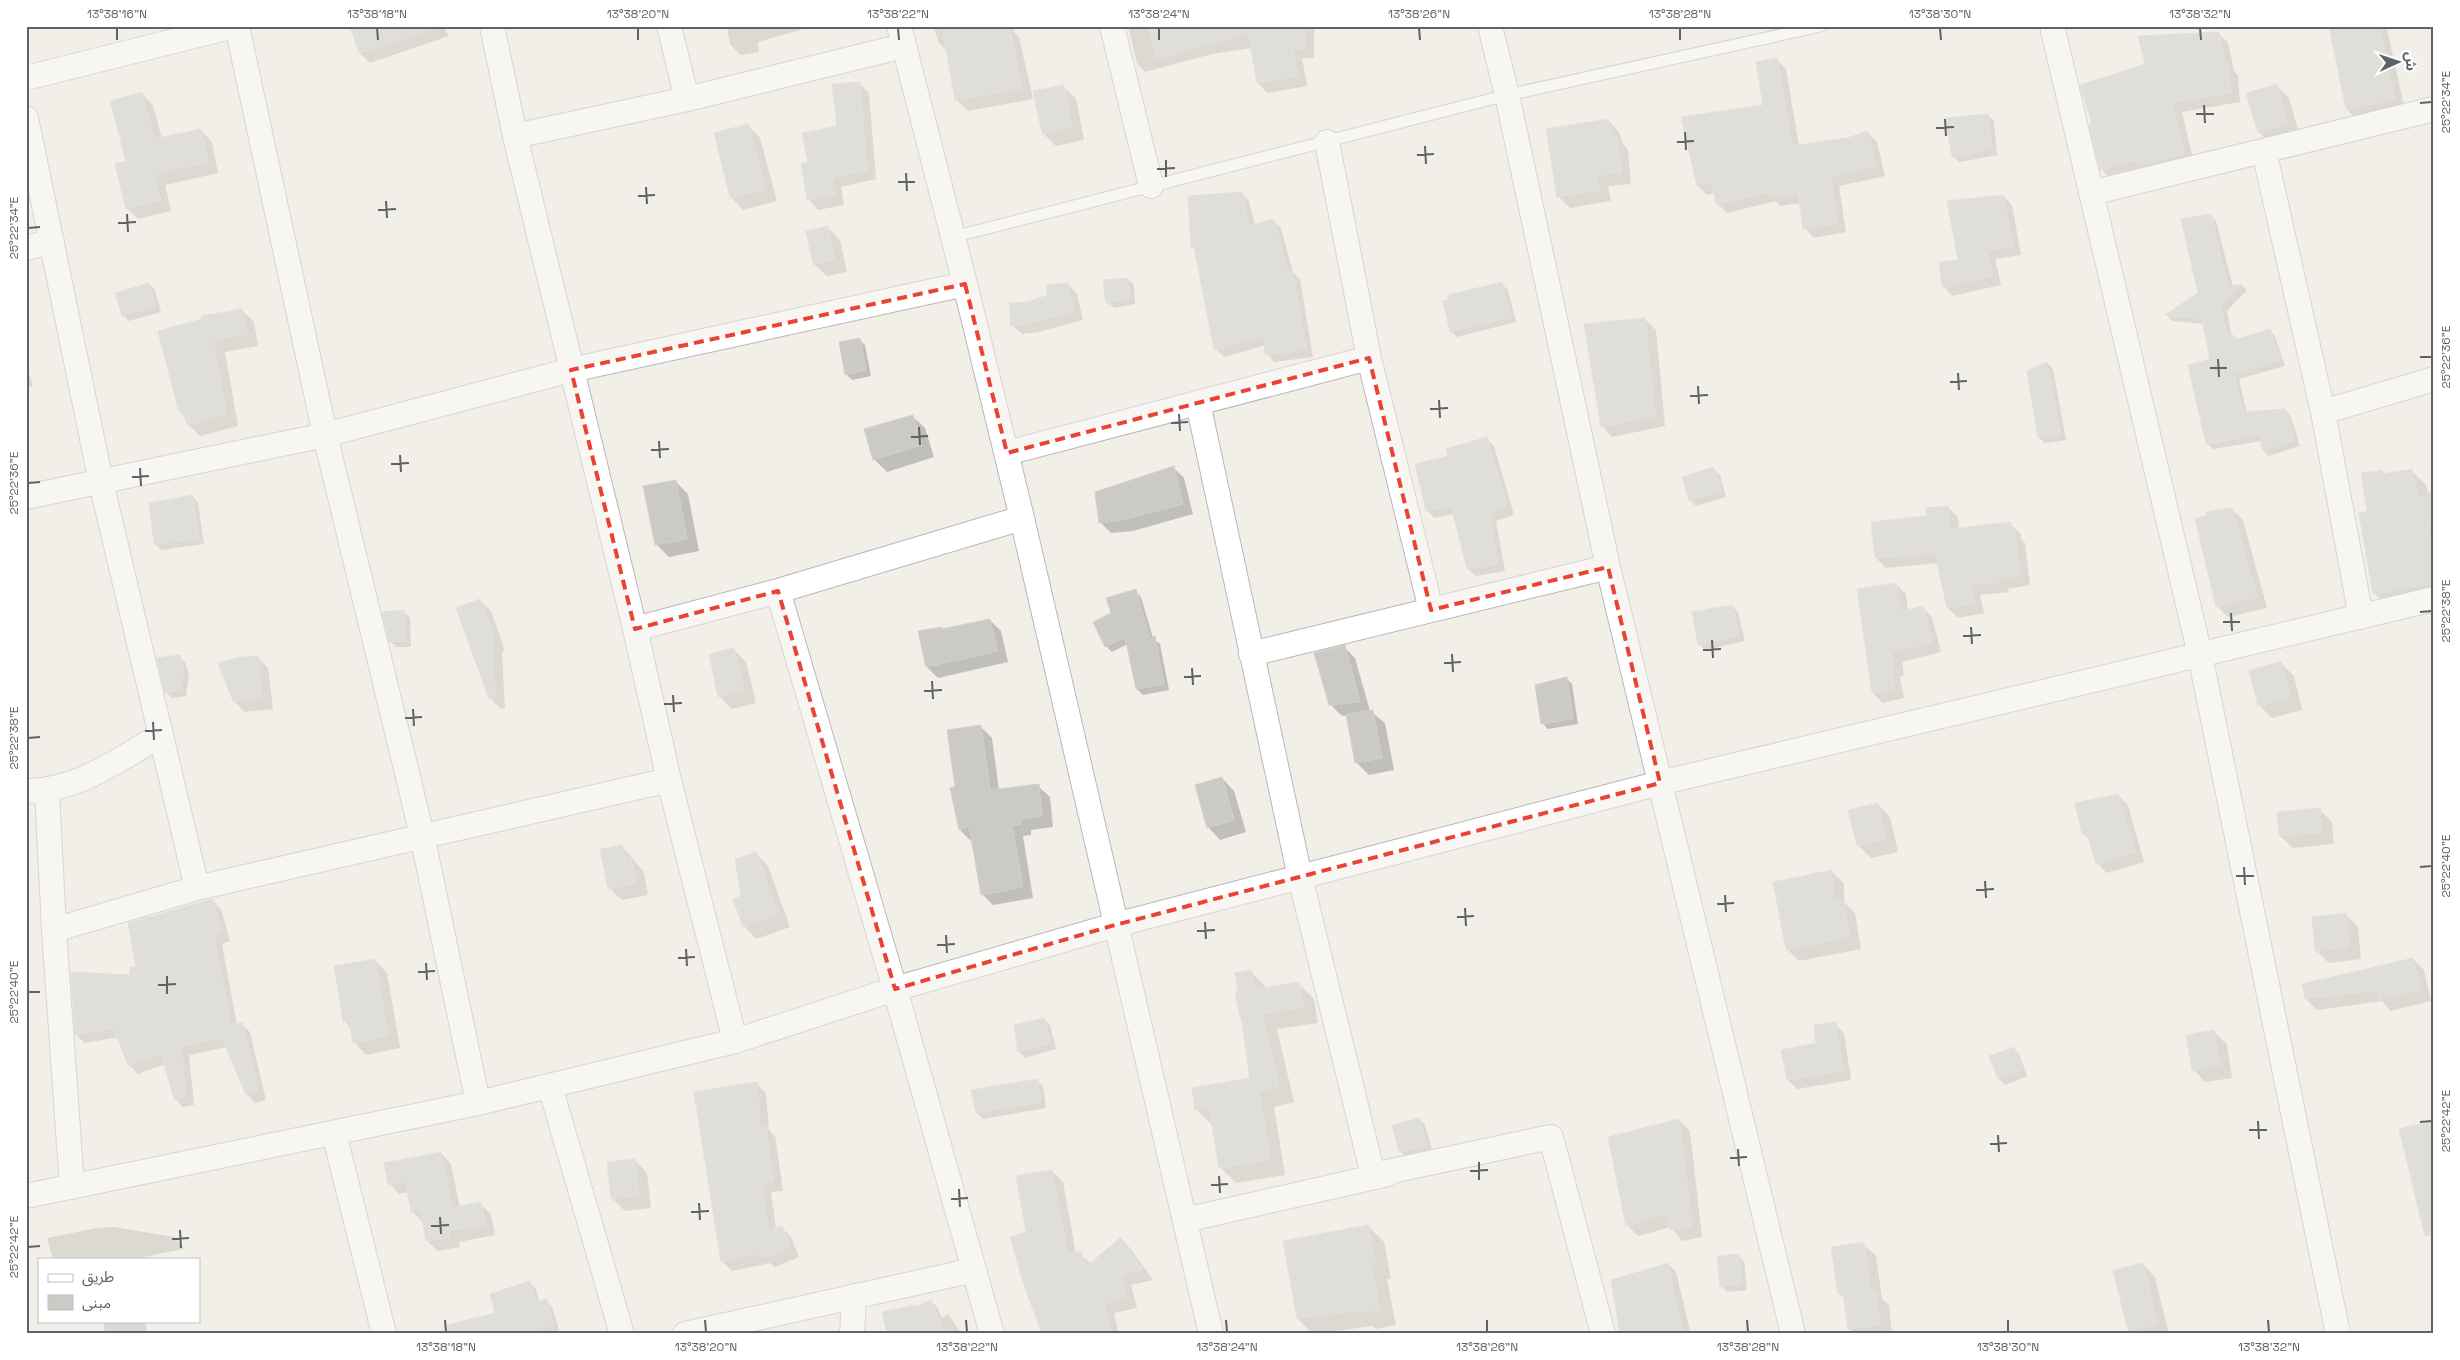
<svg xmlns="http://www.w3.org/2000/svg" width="2460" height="1360" font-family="'Space Grotesk','Noto Sans Arabic',sans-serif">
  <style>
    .shadow { fill: #0003 }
    .building { fill: #cccac5; stroke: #d6d1c6 }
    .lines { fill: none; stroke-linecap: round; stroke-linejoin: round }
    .service-casing { stroke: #b5b8bc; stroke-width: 13 }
    .minor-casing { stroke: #b5b8bc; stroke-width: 26 }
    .service { stroke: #fff; stroke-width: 11 }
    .minor { stroke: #fff; stroke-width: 24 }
    .marked { fill: none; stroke: #ea4335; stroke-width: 4; stroke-dasharray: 10 6; stroke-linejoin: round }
    .ticks { fill: none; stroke: #5f6368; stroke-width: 2 }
    .neatline { fill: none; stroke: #5f6368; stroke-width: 2 }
    .ticks-label { font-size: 12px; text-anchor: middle; fill: #5f6368 }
  </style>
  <rect width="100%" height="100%" fill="#f1efe8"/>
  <path class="shadow" d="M352,26h91l6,10 -79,27 -10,-10z
    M727,26h87l-56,16 1,10 -19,3 -10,-11z
    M933,26h80l1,6 5,5 14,62 -65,12 -12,-12 -8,-47 -9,-9z
    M1128,26h186v32h-12l5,28 -39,7 -10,-10 -6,-35 -40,6 -67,18 -8,-9z
    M2344,26h40l3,3 18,81 -48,10 -10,-11z
    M2218,33l10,10 6,28 4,4 2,27 -58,10 12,52 -83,15 -10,-10 -7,-44 52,-60z
    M1777,60l9,9 13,77 49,-7 20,-6 9,9 8,34 -46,10 7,46 -32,6 -9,-10 -5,-25 -20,3 -4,-5 -49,12 -9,-9 -3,-11 -8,2 -9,-9 67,-80z
    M859,83l10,10 7,86 -35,8 3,18 -26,5 -9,-10 -7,-36h8l28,-37z
    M2276,85l13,13 11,38 -29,9 -12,-13z
    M1064,87l12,12 8,41 -28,6 -13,-13z
    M142,94l11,11 9,34 39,-9 11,12 6,31 -53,12 6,26 -33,8 -11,-11v-46z
    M1988,115l6,6 3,34 -38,7 -6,-6z
    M1608,120l11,12 4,12 5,5 3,35 -23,2 3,15 -41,7 -12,-12z
    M748,125l12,13 17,63 -34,9 -12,-13z
    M1241,193l8,8 6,24 18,-4 8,7 12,44 7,7 13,78 -39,5 -7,-8 -1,-9 -42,12 -8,-8 -19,-98 -5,-4z
    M2003,196l9,9 9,50 -26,4 6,26 -49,11 -8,-9 -4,-24 19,-2z
    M2210,215l6,6 17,66 9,-2 5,5 -20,21 4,23 6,6 32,-10 6,6 10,30 -46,13 8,34 38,-3 6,7 9,29 -31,10 -6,-6 -1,-9 -49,8 -6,-6 5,-83 -8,-36 -32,-3 -5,-6 33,-22z
    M828,228l12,12 7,32 -20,4 -13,-12z
    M1128,279l6,6 1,19 -21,4 -6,-6z
    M149,284l6,6 6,22 -32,9 -6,-6z
    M1068,284l9,10 6,26 -44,12 -17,2 -10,-9 15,-22 22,-7z
    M1502,284l6,6 8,32 -59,15 -6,-6z
    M242,310l12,12 4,24 -33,6 13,74 -38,10 -12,-12 -3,-7 -5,-5 -20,-80z
    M1645,319l11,11 9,96 -53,11 -10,-11z
    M859,339l6,6 6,31 -19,4 -6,-6z
    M2047,363l6,6 13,71 -21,3 -6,-5z
    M26,364l7,22 -7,2z
    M912,416l13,12 9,29 -47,15 -13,-13z
    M1486,438l8,8 20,69 -18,6 9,50 -29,5 -8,-7 -13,-55 -20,4 -8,-7 -11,-46 33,-8z
    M1173,467l11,11 9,36 -60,17 -22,2 -11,-11z
    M1714,469l6,6 6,22 -30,9 -6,-6z
    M2411,470l15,15 2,8 6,-1v108l-45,8 -14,-14 -6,-82 13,-41 3,4z
    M675,481l13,13 11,57 -30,6 -13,-13z
    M193,497l5,6 6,41 -43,6 -6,-6z
    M1948,507l10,10 1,12 51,-5 11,10v5l4,4 5,42 -22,4 1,3 -29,3 4,18 -26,5 -10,-10 -10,-45 -52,5 -10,-10z
    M2232,509l11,11 24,88 -39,9 -11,-11z
    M1896,584l10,10 2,17 14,-4 10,10 9,35 -39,10 2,14 -4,1 4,21 -21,5 -10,-10z
    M1135,591l6,6 12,41 7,6 9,46 -26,5 -6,-6 -9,-45 -16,8 -6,-6 6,-32z
    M480,601l11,10 14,40 -3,1 3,56 -4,1 -11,-11z
    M1732,606l6,6 7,29 -40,9 -6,-6z
    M404,612l6,6 1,29h-15l-6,-6z
    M990,620l11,11 7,31 -70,16 -11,-11 -7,-35 22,-4 2,2z
    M1344,647l11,11 15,53 15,12 9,47 -25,5 -13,-13 -8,-47 -6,1 -11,-11z
    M733,649l13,13 10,41 -24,6 -13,-13z
    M179,656l6,6 4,13 -3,21 -14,2 -6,-6z
    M257,657l11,11 5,41 -28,3 -11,-11z
    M2281,663l13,13 8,34 -30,8 -13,-13z
    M1566,678l6,6 6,40 -30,5 -6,-6z
    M980,726l12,12 7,52 39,-4 12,11 3,30 -22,3v5l-8,1 10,62 -40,7 -11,-11 -9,-54 -2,1 -11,-11 -8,-41 5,-1z
    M1222,778l12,13 12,41 -26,8 -12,-13z
    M2118,795l10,10 16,57 -37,11 -10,-10 -7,-23 -7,-7z
    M1877,804l13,13 8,35 -27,6 -13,-13z
    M2319,809l13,13 2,22 -41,4 -13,-12z
    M622,846l22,26 4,23 -26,5 -13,-12z
    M756,854l12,12 22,61 -34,12 -12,-13 -2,-29z
    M1832,872l12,11v19l11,11 6,36 -62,12 -12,-12z
    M212,900l9,9 9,32 -8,3 15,81 4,-1 9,8 16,68 -11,3 -8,-9 -20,-47 -38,8 5,50 -11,2 -8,-9 -10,-34 -27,10 -9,-9 -10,-28 -34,6 -9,-8 -4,-61 59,2z
    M2345,914l13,13 3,32 -32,4 -13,-13z
    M2413,959l11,11 7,31 -40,10 -9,-10 -65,9 -11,-11z
    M375,960l12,13 13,75 -34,7 -12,-13 -3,-14 -7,-7z
    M1251,972l16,16 31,-5 16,16 4,24 -41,6 17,73 -20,5 11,68 -49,8 -16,-16 -8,-42 -16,-16 56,-30 -9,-60 -2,-2 -2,-24z
    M1044,1019l6,6 6,24 -31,9 -6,-6 -3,-26z
    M1835,1024l9,9 7,47 -54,9 -9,-9z
    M2214,1032l13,12 5,34 -27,4 -12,-13z
    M2013,1048l6,6 8,22 -22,9 -6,-6z
    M1037,1080l6,6 3,22 -63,11 -6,-6z
    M756,1083l10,10 3,37 6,6 8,55 -12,1 5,37 5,-2 10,10 8,20 -24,10 -5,-4 -38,8 -9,-9z
    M1419,1119l6,6 7,25 -26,7 -6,-6z
    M1679,1120l11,11 12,106 -20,4 -11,-14 -33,9 -11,-11 20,-98z
    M441,1153l10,11 9,44 20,-4 11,10 4,21 -36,7 1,5 -23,4 -10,-11 -4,-18 -11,-11 -3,-19 -10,2 -10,-11z
    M635,1160l12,13 4,35 -26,3 -13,-13z
    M1052,1171l11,11 13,72 4,-1 11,11 29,-26 11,11 22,31 -22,5 6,23 -23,5 5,21h-76l-16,-102z
    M1368,1226l16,16 7,37h-4l9,46 -20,4 -3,-3 -60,8 -15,-15z
    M114,1227l60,10 10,12 -51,10h-80l-6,-21 50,-10z
    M1863,1244l13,12 6,43 7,6 3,29h-38l-5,-6 -4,-29 -6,-6z
    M1738,1255l6,6 3,29 -20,2 -6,-6z
    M1668,1264l8,8 15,62h-39z
    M2143,1264l12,13 14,57h-37l-3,-4z
    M530,1283l6,6 3,13 8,-1 5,6 7,23 -14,4h-88l40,-20z
    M931,1301l6,6 5,11 6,-4 14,20h-74l28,-26z
    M103,1321h42l3,13h-43z"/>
  <path class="building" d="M350,26h77l1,4 -69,23z
    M942,26h67l13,62 -67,12z
    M1148,26h156l1,22 -12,1 5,27 -41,7 -9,-50 -92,26z
    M2329,26h50l16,73 -49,11z
    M2219,32l6,32h3l3,29 -59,10 12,51 -46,11 -1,-5 -37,10 -11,-45 3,-1 -12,-39 65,-21 -7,-28z
    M1777,58l15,88 55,-8 21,-7 8,35 -45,11 6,46 -34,6 -5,-35 -28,3 -1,-5 -53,12 -4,-21 -15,3 -16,-69 82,-12 -7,-43z
    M860,82l7,88 -35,8 4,17 -29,5 -6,-37h7l-6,-30 35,-7 -5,-42z
    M2277,84l11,39 -30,10 -12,-40z
    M1064,85l8,42 -30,7 -9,-43z
    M142,92l12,47 47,-10 7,33 -54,12 7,26 -35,9 -11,-45 11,-3 -16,-60z
    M1988,114l4,35 -40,8 -7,-39z
    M1608,119l5,18 4,-1 4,37 -24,2 3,15 -43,7 -11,-68z
    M748,124l17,65 -35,9 -16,-65z
    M1242,192l7,34 25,-7 13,52 5,-1 14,79 -41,6 -1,-19 -50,14 -20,-103h-3l-3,-51z
    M2003,195l10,51 -26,5 6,25 -51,11 -3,-25 19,-2 -11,-59z
    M2211,214l17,71 -9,3 23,-4 -21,20 4,24 12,11 33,-10 10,31 -46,14 9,38 42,-3 10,31 -33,11 -2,-16 -54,9 -18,-79 22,-6 -8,-40 -37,-4 33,-22 -17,-74z
    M828,226l7,34 -22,4 -7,-33z
    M1128,278l2,21 -24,4 -3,-23z
    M1502,282l9,35 -61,15 -7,-31 5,-1v-5z
    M149,283l7,23 -34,10 -7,-23z
    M1068,283l6,28 -45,12 -18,3 -2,-23 18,-1 21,-7 -2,-10z
    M242,309l5,25 -34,6 13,74 -39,11 -4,-13h-4l-21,-81 44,-12 -1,-3z
    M1645,318l10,98 -54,11 -17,-103z
    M860,338l6,32 -21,5 -6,-33z
    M2047,362l14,73 -23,3 -11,-67z
    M913,415l9,30 -49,15 -9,-31z
    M1487,437l20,70 -18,7 9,50 -31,5 -16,-63 -25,5 -11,-47 33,-8 -2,-7z
    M1174,466l9,38 -61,16 -23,3 -4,-31z
    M1714,467l7,24 -32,10 -7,-24z
    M2412,469l6,29 16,-3v30l-6,1 6,32v25l-61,11 -14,-81 8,-2 -6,-38 21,-3 1,4z
    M676,480l11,59 -32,6 -12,-59z
    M193,495l6,44 -45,5 -5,-41z
    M1948,506l2,23 61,-7 1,9h3l5,44 -21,4v3l-28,3 3,18 -27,5 -12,-55 -60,5 -4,-36 56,-6 -1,-8z
    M2232,508l25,89 -41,10 -21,-88 12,-4 -1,-3z
    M1896,583l5,29 22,-6 9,36 -40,10 2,15h-3l4,22 -23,4 -15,-104z
    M1136,589l14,49 5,-2 9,48 -28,5 -11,-52 -20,10 -12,-25 18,-9 -5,-15z
    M480,599l15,41 -3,2 3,56 -6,1 -33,-91z
    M1732,605l7,30 -41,10 -6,-33z
    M404,610l2,31 -17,1 -7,-30z
    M990,619l8,32 -72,16 -8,-36 24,-4v2z
    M1345,645l15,57 -31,3 -15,-52z
    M734,648l10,43 -26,6 -9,-43z
    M180,655l3,13 -2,22 -16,3 -8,-35z
    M258,656l4,42 -29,3 -15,-38 18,-5z
    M2281,662l9,36 -32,8 -9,-36z
    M1567,677l6,42 -32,5 -6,-39z
    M1373,710l9,48 -27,5 -9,-49z
    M981,725l9,65 49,-6 3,32 -22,3 1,5 -9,1 11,62 -42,8 -12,-69 -10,4 -9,-42 5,-1 -8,-57z
    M1222,777l12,43 -27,8 -12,-43z
    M2118,794l17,58 -39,12 -9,-31 -5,1 -7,-31z
    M1878,803l8,36 -29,7 -9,-36z
    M2320,808l2,24 -43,4 -2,-24z
    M622,845l4,14 5,-1 5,25 -28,6 -8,-40z
    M756,852l22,62 -35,13 -10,-28 8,-3 -6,-37z
    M1832,870l1,32 11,-2 5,37 -63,13 -13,-68z
    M212,899l10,33 -8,4 17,90 11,-4 16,69 -12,4 -24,-57 -41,8 5,51 -12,2 -13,-45 -33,12 -14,-38 -39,7 -4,-63 59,3v-8h6l-8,-44z
    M2346,913l3,34 -34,4 -3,-34z
    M2413,958l8,32 -42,10 -3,-10 -71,9 -3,-15z
    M375,959l13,77 -35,7 -4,-22 -6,1 -9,-56z
    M1251,970l5,19 43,-7 4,25 -41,7 17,73 -20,5 11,68 -51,8 -10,-61 -14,3 -3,-22 58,-10 -9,-61 -1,1 -5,-26h3l-3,-19z
    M1044,1018l7,25 -33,9 -4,-27z
    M1836,1022l7,49 -56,9 -6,-30 35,-7 -2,-18z
    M2214,1030l6,35 -28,5 -6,-35z
    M2014,1047l8,23 -24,9 -9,-23z
    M1038,1079l3,23 -65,11 -5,-23z
    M757,1082l3,44 6,-1 7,56 -11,2 6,48 14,-5 8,21 -26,11 -2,-5 -41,9 -27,-170z
    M1420,1118l7,27 -28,7 -7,-27z
    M1679,1119l13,107 -22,4 -3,-16 -41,12 -18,-89z
    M2434,1121v114l-9,1 -26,-107z
    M441,1152l11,56 29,-6 4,23 -36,6 1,6 -24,4 -6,-31 -9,2 -6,-31 -17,3 -4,-21z
    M635,1159l4,36 -28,4 -4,-37z
    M1052,1170l16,85 13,-4 5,16 35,-30 22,33 -22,4 6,23 -23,6 8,31h-70l-19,-52 -13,-45 16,-5 -10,-56z
    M1368,1225l7,38 -4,1 9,45 -22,4v-3l-61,9 -14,-78z
    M1864,1242l7,50 5,-1 4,34 -32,4 -5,-36 -5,1 -7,-47z
    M1739,1254l3,30 -22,3 -3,-31z
    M1668,1263l10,48 7,23h-65l-9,-54z
    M2143,1263l15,61 -30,7 -15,-61z
    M530,1281l6,21 11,-3 6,26 -37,9h-68l-1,-9 48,-12 -5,-19z
    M931,1300l15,34h-59l-5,-22 33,-7 1,2z"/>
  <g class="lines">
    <defs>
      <path id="service" d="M953,237l554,-142 314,-69"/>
      <path id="minor" d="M237,26l88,409 97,400 56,268
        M492,26l23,110 120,493 34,151 66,261
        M669,26l18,73
        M899,26l66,258 57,234 189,816
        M1112,26l39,160
        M1490,26l17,69 101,472 185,767
        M2052,26l148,629 138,679
        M26,78l208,-52
        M26,118l75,364 96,406
        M515,136l172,-37 216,-53
        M1327,142l42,216 62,252
        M2264,151l59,261 38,205
        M2091,193l343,-84
        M26,248l26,-6
        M1198,403l102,474 73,298 178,-38 52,197
        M2323,412l111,-33
        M1007,453l362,-95
        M26,497l299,-62 246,-65 394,-86
        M778,591l117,398 97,345
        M635,629l143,-38 244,-73
        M1251,654l357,-87
        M26,791c51,0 92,-31 135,-56
        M47,791l7,139 18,257
        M54,930l143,-42 472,-108
        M550,1086l72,248
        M334,1133l50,201
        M26,1196l452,-93 257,-62 160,-52 220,-64 185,-48 360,-94 774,-184
        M1185,1220l203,-46
        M685,1334l289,-64
        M852,1334l2,-38"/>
    </defs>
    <use href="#service" class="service-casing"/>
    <use href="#minor" class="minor-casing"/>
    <use href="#service" class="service"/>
    <use href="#minor" class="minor"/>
  </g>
  <path d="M0 0H2460V1360H0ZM965,284l42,169 362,-95 62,252 177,-43 52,216 -545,142 -220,64 -117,-398 -143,38 -64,-259z" fill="#f1efe8" fill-opacity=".55" fill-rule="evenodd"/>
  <path class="marked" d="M965,284l42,169 362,-95 62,252 177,-43 52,216 -545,142 -220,64 -117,-398 -143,38 -64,-259z"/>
  <path class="ticks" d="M117,28v12M377,28l1,12M638,28v12M898,28l1,12M1159,28v12M1419,28l1,12M1680,28v12M1940,28l1,12M2200,28l1,12M2420,103l12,-1M2204,105l1,18M2196,114h18M1945,119l1,17M1936,128l18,-1M1685,132l1,18M1677,142l17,-1M1425,146l1,18M1417,155l17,-1M1166,160v17M1157,169l18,-1M906,173l1,18M898,182h17M646,187l1,17M638,196l17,-1M386,201l1,17M378,210l18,-1M127,214l1,18M118,223l18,-1M28,228l12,-1M2420,357h12M2218,359l1,18M2210,368h17M1958,373l1,17M1950,382l17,-1M1698,386l1,18M1690,396l18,-1M1439,400l1,18M1430,409l18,-1M1179,414l1,17M1171,423l17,-1M919,427l1,18M911,437l17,-1M659,441l1,17M651,450l18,-1M400,455l1,17M391,464l18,-1M140,468l1,18M132,477l17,-1M28,483l12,-1M2420,612l12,-1M2231,613l1,18M2223,622h17M1971,627l1,17M1963,636l18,-1M1712,640l1,18M1703,650l18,-1M1452,654l1,18M1444,663l17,-1M1192,668l1,17M1184,677l17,-1M932,681l1,18M924,691l18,-1M673,695l1,17M664,704l18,-1M413,709l1,17M405,718l17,-1M153,722l1,18M145,731l17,-1M28,738l12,-1M2244,867l1,18M2420,867l12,-1M2236,876h18M1985,881l1,17M1976,890l18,-1M1725,895l1,17M1717,904l17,-1M1465,908l1,18M1457,917l17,-1M1205,922l1,17M1197,931l18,-1M946,935l1,18M937,945l18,-1M686,949l1,17M678,958l17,-1M426,963l1,17M418,972l17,-1M167,976v18M158,985l18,-1M28,992h12M2258,1121l1,18M2420,1122l12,-1M2249,1130h18M1998,1135l1,17M1990,1144l17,-1M1738,1149l1,17M1730,1158l17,-1M1479,1162v18M1470,1171l18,-1M1219,1176l1,17M1211,1185l17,-1M959,1189l1,18M951,1199l17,-1M699,1203l1,17M691,1212l18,-1M440,1217l1,17M431,1226l18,-1M180,1230l1,18M172,1239l17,-1M28,1247l12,-1M445,1320l1,12M705,1320l1,12M966,1320l1,12M1226,1320l1,12M1487,1320v12M1747,1320l1,12M2008,1320v12M2268,1320l1,12"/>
  <rect width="2460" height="1360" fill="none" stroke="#ffffff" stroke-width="55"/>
  <rect x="38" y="1258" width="162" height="65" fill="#ffffff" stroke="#bfc1c3"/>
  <rect x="48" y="1274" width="25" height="8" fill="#ffffff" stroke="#bfc1c3"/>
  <text x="82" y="1282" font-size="15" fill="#5f6368">طريق</text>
  <rect x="48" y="1295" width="25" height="15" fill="#cccac5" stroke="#bfc1c3"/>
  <text x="82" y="1308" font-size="15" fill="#5f6368">مبنى</text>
  <g transform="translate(2398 62) rotate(87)" stroke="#ffffff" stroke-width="4" paint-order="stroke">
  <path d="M0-4L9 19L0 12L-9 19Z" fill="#5f6368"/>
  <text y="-8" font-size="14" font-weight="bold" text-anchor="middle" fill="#5f6368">ش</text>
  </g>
  <rect x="28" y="28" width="2404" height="1304" class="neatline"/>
  <g class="ticks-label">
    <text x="117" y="18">13°38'16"N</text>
    <text x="377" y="18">13°38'18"N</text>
    <text x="638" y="18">13°38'20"N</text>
    <text x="898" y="18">13°38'22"N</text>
    <text x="1159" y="18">13°38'24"N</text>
    <text x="1419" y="18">13°38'26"N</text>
    <text x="1680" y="18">13°38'28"N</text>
    <text x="1940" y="18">13°38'30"N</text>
    <text x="2200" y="18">13°38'32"N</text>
    <text transform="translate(2446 102) rotate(-90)" y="4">25°22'34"E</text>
    <text transform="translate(14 228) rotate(-90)" y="4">25°22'34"E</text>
    <text transform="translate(2446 357) rotate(-90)" y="4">25°22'36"E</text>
    <text transform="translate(14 483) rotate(-90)" y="4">25°22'36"E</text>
    <text transform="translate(2446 611) rotate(-90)" y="4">25°22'38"E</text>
    <text transform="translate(14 738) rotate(-90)" y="4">25°22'38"E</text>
    <text transform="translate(2446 866) rotate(-90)" y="4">25°22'40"E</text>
    <text transform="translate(14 992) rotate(-90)" y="4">25°22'40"E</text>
    <text transform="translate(2446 1121) rotate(-90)" y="4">25°22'42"E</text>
    <text transform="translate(14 1247) rotate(-90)" y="4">25°22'42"E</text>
    <text x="446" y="1351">13°38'18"N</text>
    <text x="706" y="1351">13°38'20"N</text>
    <text x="967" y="1351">13°38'22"N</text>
    <text x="1227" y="1351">13°38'24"N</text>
    <text x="1487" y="1351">13°38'26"N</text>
    <text x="1748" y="1351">13°38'28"N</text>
    <text x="2008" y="1351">13°38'30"N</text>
    <text x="2269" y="1351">13°38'32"N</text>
  </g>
</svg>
